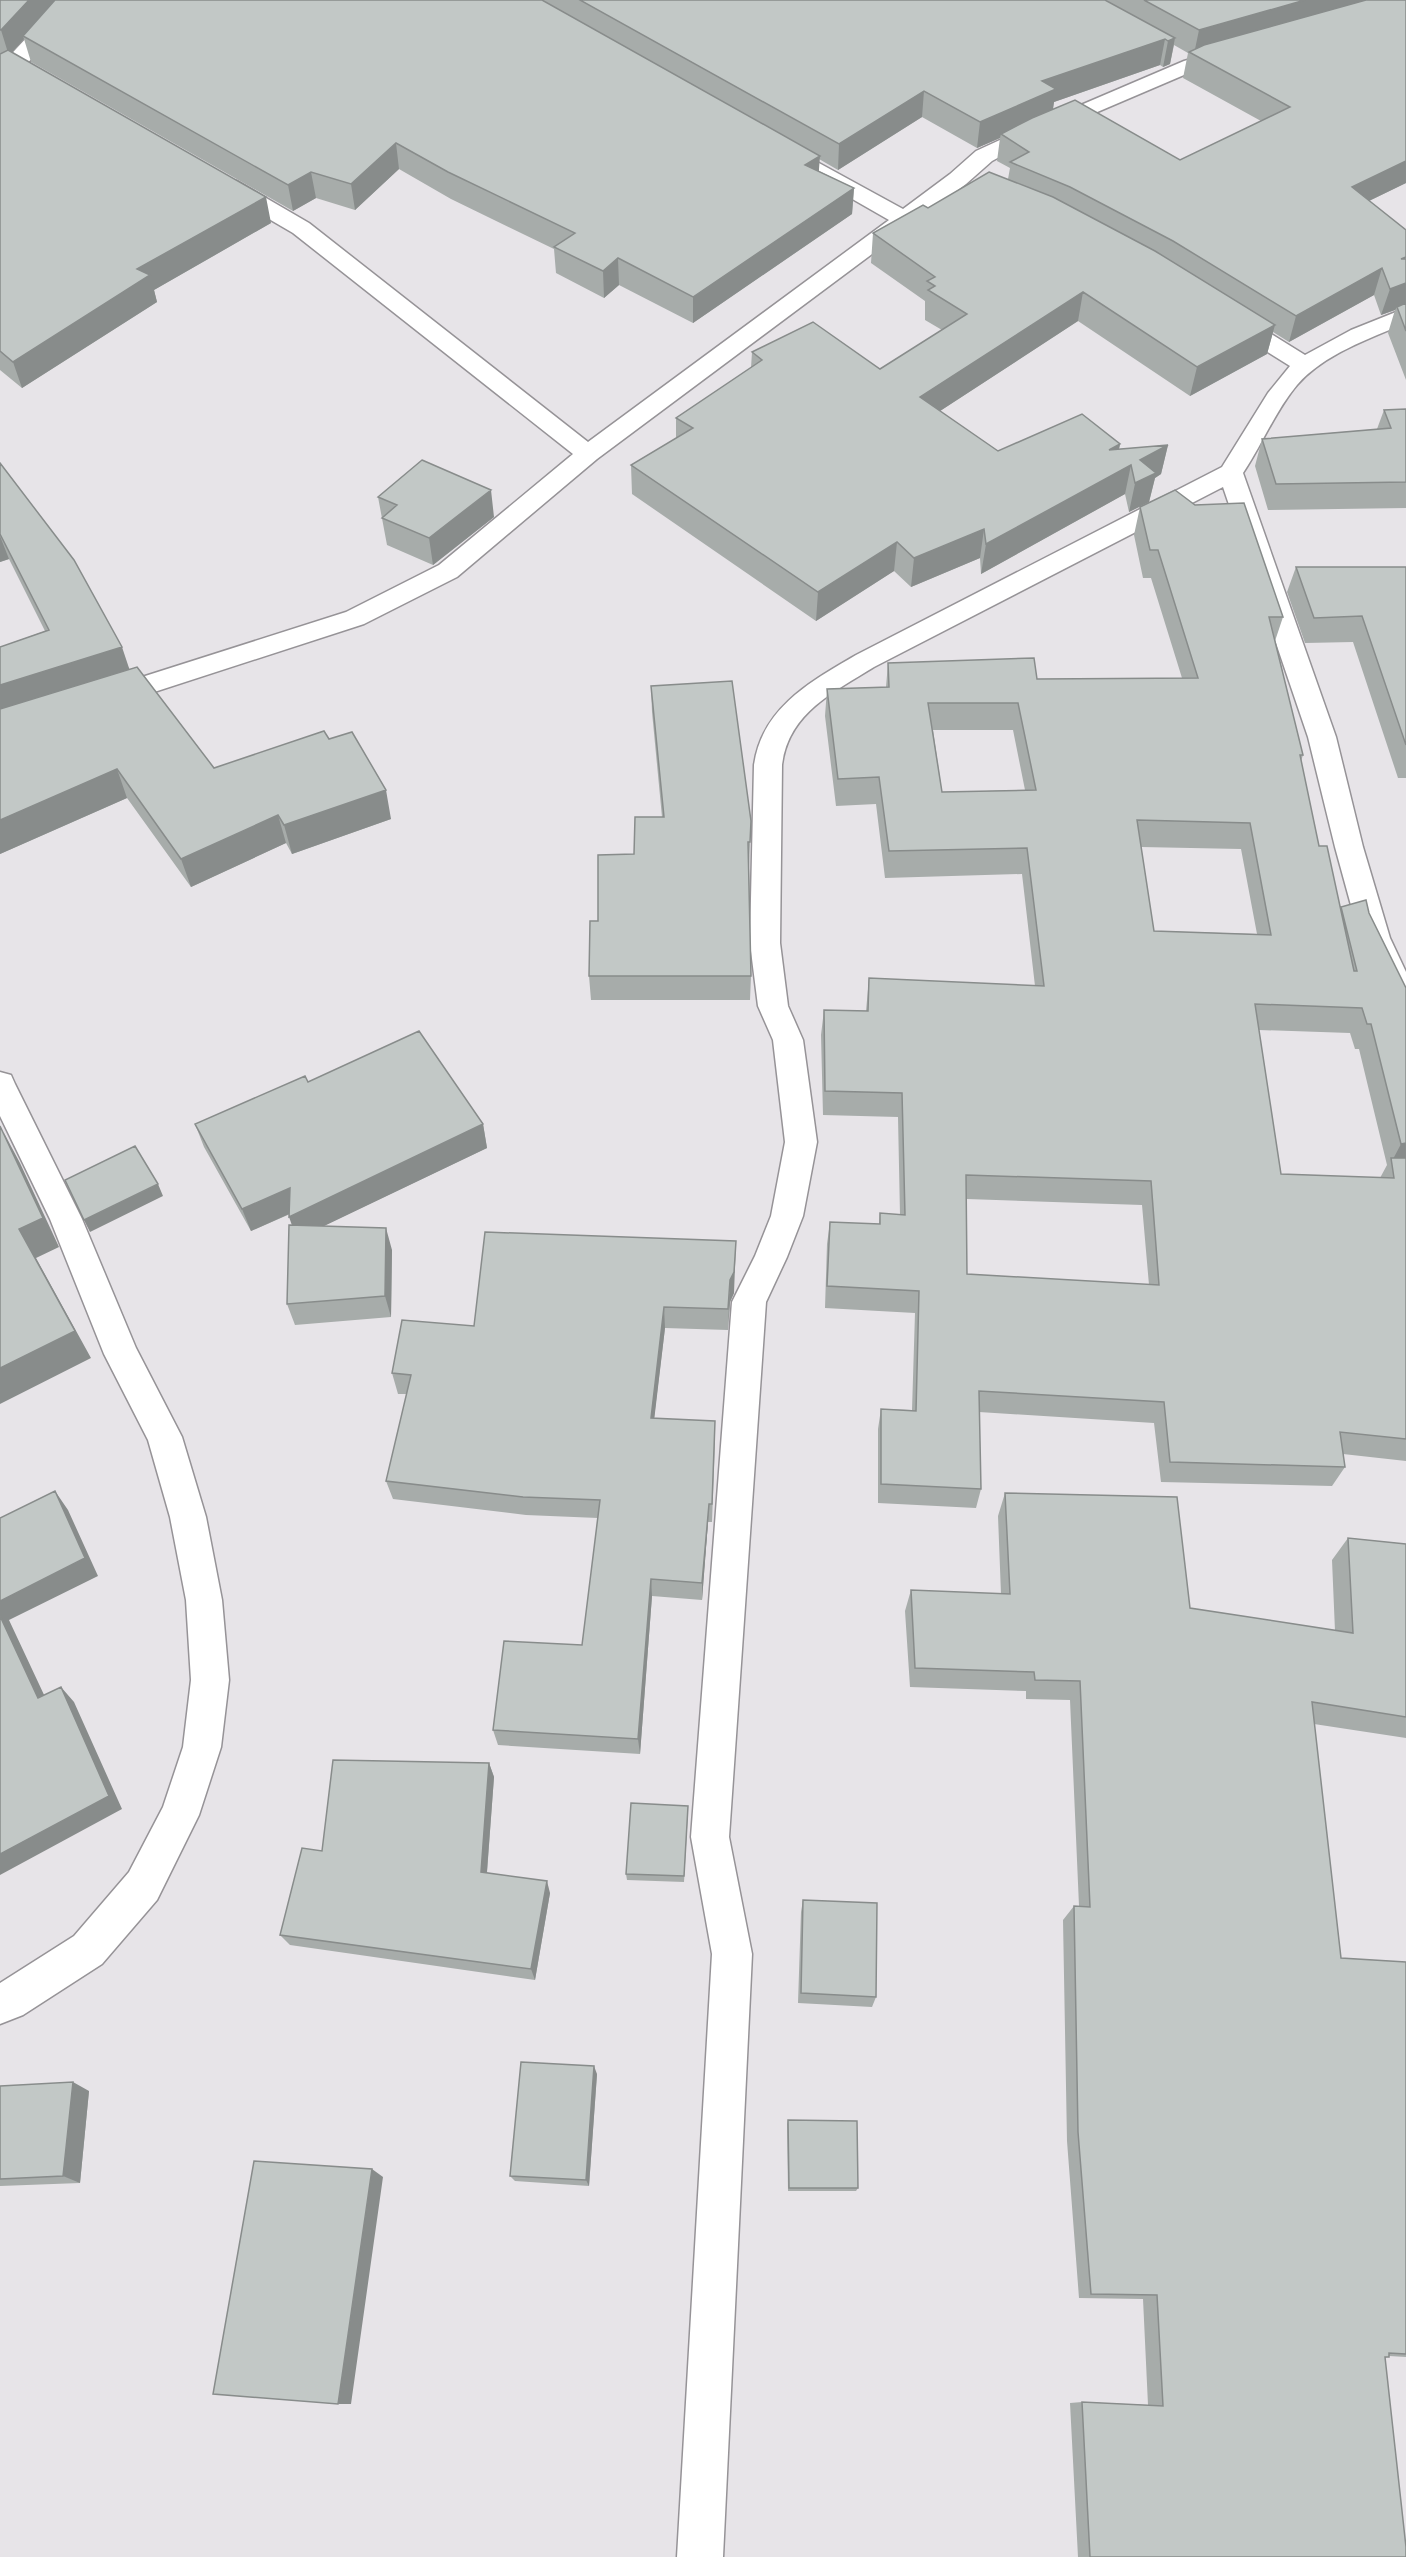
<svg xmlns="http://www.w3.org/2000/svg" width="1406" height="2557" font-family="Ubuntu,sans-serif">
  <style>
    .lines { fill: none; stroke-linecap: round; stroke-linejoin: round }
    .minor-casing { stroke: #969397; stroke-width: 3 }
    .minor { fill: #fff; fill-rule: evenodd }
    .wall { fill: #a7acaa; fill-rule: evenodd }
    .shaded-wall { fill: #888c8b }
    .building { fill: #c2c8c6; stroke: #888c8b; stroke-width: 1.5; fill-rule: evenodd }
  </style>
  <rect width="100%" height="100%" fill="#e7e4e8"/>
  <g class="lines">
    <defs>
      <path id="minor" d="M62,0h21c-14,19 -62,77 -83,82v-16z
        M1229,48l7,2 3,4 -3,4 -38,11 -171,73 -35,19 -26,23 -369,275 -140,118 -93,47 -256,83 -10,-2 -3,-7 3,-7 248,-79 93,-47 134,-111 -280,-221 -72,-42 -3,-5 3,-5 8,-1 8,1 72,42 279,219 301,-222 -117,-67 -4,-4 4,-4 7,-2 7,2 117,64 47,-35 26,-23 37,-17 171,-73z
        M1406,308v15c-37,16 -82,31 -109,62 -22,26 -35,60 -54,88l93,264 27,110 27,91 16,34v43l-11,-4 -35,-73 -25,-91 -27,-110 -85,-250 -349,180c-40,25 -86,46 -92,98l-2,178 8,63 15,34 14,102 -14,74 -16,41 -21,45 -37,535 23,117 -29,603h-46l35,-603 -21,-117 41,-535 23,-46 16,-40 14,-74 -12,-102 -15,-34 -8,-63 4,-178c8,-57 56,-83 102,-110l366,-188 46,-74 22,-27 -67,-42 -3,-5 3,-5 8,-2 8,2 66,41 46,-25z
        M0,1072l11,3 4,9 67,135 54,129 46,89 24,80 16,83 7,80 -8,67 -22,68 -42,85 -55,64 -79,51 -23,9v-41l74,-47 55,-64 34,-65 20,-60 8,-67 -5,-80 -16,-83 -22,-77 -44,-86 -54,-135 -50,-103z"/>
    </defs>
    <use href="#minor" class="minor-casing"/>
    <use href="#minor" class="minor"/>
  </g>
  <path class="wall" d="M0,0h1406v183l-37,18 37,29v150l-18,-47 7,-23 -14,5 -7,-20 -85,47 -16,-10 -6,22 -77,42 -112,-75 -138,90 58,40 122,-7 -1,5 49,-4 -7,29 -6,4 -6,24 -20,10 -4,-18 -144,80 -1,-16 -69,29 -17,-16 -78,50 -184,-127 -1,-29 45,-27v-20l75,-50 1,-16 128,17 62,-39 -17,-10v-19l-54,-38 2,-30 55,-25 80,-29 2,-11 -13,-7 3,-23 -23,10 -55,-31 -84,53 -19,-11v12l35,17 -2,26 -159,109 -74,-38 -15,13 -48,-25 -2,-24 -103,-50 -52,-30 -44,41 -39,-12 -23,13 -262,-149 -7,-23 -12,14 259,170 -117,67 3,12 -135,86 -22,-18zM1174,45l14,8 -5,25 78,43 -81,39 -127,-51 1,-7 106,-37 3,2 7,-3z
    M1406,409v99l-138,2 -13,-44 7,-27 115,-10 7,-19z
    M0,463l130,207 84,98 115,-29 62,80 -99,35 -6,-11 -95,44 -64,-89 -127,56v-207l45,-16 -36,-72 -9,3z
    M378,497l116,20 -61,48 -46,-20z
    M1140,507l143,110 -8,24 28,114 -2,6 18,85 21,62 1,-1 28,6 37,75v473l-63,-7 2,13 -13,19 -171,-4 -7,-59 -175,-11 2,77 -5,19 -98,-5v-74l3,-20 31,1 3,-97 -90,-5 2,-64 3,-22 49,2 1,-11 20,2 -2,-98 -75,-2 -2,-80 3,-25 42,1 3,-33 166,8 -13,-112 -137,4 -9,-74 -40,2 -11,-90 2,-27 59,-2 2,-24 149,16 145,-1 -31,-100h-8l-9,-43zM933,730h80l12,60 -83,2zM1141,847l100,2 16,85 -103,-3zM1259,1030l91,3 5,16h4l28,116 -7,13 -99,-4zM967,1199l175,6 7,80 -182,-11z
    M1296,567h110v211h-8l-45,-136 -48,1 -18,-51z
    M651,686l100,135 -2,47 2,108 -1,24h-159l-2,-24 9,-55 36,-67 28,-37 -10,-105z
    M308,1082l175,42 4,24 -164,78 69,24 -1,67 -96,8 -8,-21 5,-79 -2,-11 -39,17 -47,-84 -9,-23z
    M734,1293l-4,9 -2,28 -63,-2 -11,90 61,22 -3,82h-4l-6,78 -50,-4 -12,158 -142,-9 -5,-15 89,-85 16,-127 -72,-3 -133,-16 -7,-18 21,-87h-9l-6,-21 82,-47z
    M1005,1493l185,115 145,23 -3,-71 16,-22 58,6v194l-92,-14 27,234 65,4v395l-17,-1 -4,2 21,199h-328l-8,-154 12,-1 66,3 -5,-106 -64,-1 -12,-157 -4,-221 11,-14h5l-9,-206 -44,-1v-8l-116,-4 -5,-76 6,-21 90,4 -3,-78z
    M489,1763l5,14 -7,96 63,20 -15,87 -245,-35 -10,-10 42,-84z
    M688,1812l-4,70 -57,-2 -1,-6z
    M803,1900l73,97 -4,10 -74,-4 3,-91z
    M597,2074l-8,112 -74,-5 -5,-5z
    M0,2086l89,5 -9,92 -80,3z
    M788,2120l70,68 -2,3h-68l-1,-67z"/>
  <path class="shaded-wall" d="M29,0h31l-37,36 1,3 -15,17 -8,-26z
    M1305,0h63l-174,54 5,-24z
    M1175,38l-5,26 -7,3 5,-26z
    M1165,39l-5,26 -106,37 -2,13 -51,19 -1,4 -23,10 3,-26 62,-41z
    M924,91l-2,26 -84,53 1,-26z
    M396,143l3,26 -44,41 -4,-26z
    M820,156l-2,26 -13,-17z
    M1406,161v22l-62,30 8,-26z
    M311,172l5,26 -23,13 -5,-26z
    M854,188l-2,26 -159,109v-26z
    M266,197l5,26 -117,67 3,12 -135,86 -9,-26 124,-93z
    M618,258l1,27 -15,13 -1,-27z
    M1382,268l-8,27 -85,47 7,-26z
    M1406,283v24h-9l-2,3 -14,5 9,-26z
    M1083,292l-5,29 -161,105 3,-29z
    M1275,325l-8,29 -77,42 7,-29z
    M1120,444l-6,30 -5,-24z
    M1168,445l-7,29 -6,4 -6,24 -20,10 11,-52z
    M1131,465l-6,29 -144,80 5,-30z
    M491,490l3,27 -61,48 -4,-27z
    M984,529l-4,29 -69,29 3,-29z
    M0,536l9,23 -9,3z
    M897,542l-3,29 -78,50 2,-29z
    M122,647l10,30 -132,42v-34z
    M117,769l10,29 -127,56v-34z
    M386,790l5,29 -99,35 -8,-29z
    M278,815l8,28 -95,44 -10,-28z
    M483,1124l4,24 -190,91 -8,-22z
    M4,1133l16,30 39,84 -23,11 55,100 -91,46v-36l19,-139z
    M1406,1143v20l-14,-2 9,-17z
    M158,1184l5,12 -73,36 -6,-12z
    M290,1188l8,22 -47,21 -9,-22z
    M386,1228l6,22 -1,67 -6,-21z
    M736,1241l-2,52 -4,9 -2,28 2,-50z
    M664,1307l1,21 -13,110 -1,-20z
    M55,1491l13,19 30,66 -89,44 44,94 -15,-16 -38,-82v-15z
    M709,1504l-1,18 -6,78v-17z
    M651,1579l1,17 -12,158 -2,-15z
    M61,1687l13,15 48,107 -122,66v-21z
    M489,1763l5,14 -8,107 -5,-12z
    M547,1881l3,12 -15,87 -4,-11z
    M594,2066l3,8 -8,112 -3,-6z
    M73,2082l16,9 -9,92 -17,-7z
    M372,2169l11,8 -32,227h-13z"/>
  <path class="building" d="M0,0h29l-28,30h-1z
    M55,0h487l278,156 -15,9 49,23 -161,109 -75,-39 -15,13 -49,-24 21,-14 -127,-61 -52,-29 -45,41 -40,-12 -23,13 -265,-149z
    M580,0h525l70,38 -7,3 -3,-2 -123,42 14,8 -76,33 -56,-31 -85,53z
    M1144,0h161l-106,30z
    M1366,0h40v161l-54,26 54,43v27l-5,2h5v24l-16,6 -8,-21 -86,48 -123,-75 -103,-54 -60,-25 19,-10 -28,-18 31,-16 43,-18 105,60 110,-53 -101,-55 15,-7z
    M8,50l258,147 -129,72 13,6 -137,87 -13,-11v-297z
    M989,172l64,25 102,54 120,74 -78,42 -114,-75 -163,105 78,54 84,-37 38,30 -11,6 59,-5 -28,15 16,13 -21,10 -4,-18 -145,79 -2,-15 -70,29 -17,-16 -79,50 -187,-127 62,-37 -17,-10 86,-58 -10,-8 61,-30 67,47 87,-55 -39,-24 7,-4 -8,-5 8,-4 -62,-44 50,-28 5,3z
    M1406,303v28l-9,-24z
    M1406,409v73l-130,2 -14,-45 129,-11 -7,-18z
    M422,460l69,30 -62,48 -47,-20 15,-13 -19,-8z
    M0,463l74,97 48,87 -122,38v-38l49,-17 -49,-96z
    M1175,490l20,15 49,-2 39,114h-14l34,138h-3l19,91h8l27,125h3l-16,-64 25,-7 3,13 37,75v155l-5,1 -30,-120h-4l-5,-16 -107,-4 26,170 113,4 -3,-20h15v281l-66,-7 5,35 -175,-5 -6,-60 -185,-11 2,98 -100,-5v-75l35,2 3,-120 -92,-5 3,-64 50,2v-11l25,2 -3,-122 -77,-2 -1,-81 44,1 1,-33 175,8 -17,-138 -138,3 -10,-74 -41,2 -11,-90 62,-2 -1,-24 146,-5 3,21 161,-1 -40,-128h-8l-10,-43zM928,703h90l18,87 -94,2zM1137,820l113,3 21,112 -117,-4zM966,1175l185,6 8,104 -192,-11z
    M1296,567h110v178l-44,-129 -48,2z
    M137,667l77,101 110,-37 5,8 23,-7 34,58 -102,35 -6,-10 -97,44 -64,-90 -117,51v-111z
    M732,681l19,140 -1,21h-2l3,134h-162l1,-55h8v-66l36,-1 1,-37h29l-13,-131z
    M419,1031l64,93 -194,93 1,-29 -48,21 -47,-85 110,-48 3,6z
    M0,1126l43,92 -24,11 56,102 -75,37z
    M135,1146l23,38 -74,36 -19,-40z
    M289,1225l97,3 -1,68 -98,8z
    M485,1232l251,9 -2,31 -4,8 -2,29 -64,-2 -13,111 64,3 -3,83h-3l-7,79 -51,-4 -13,160 -145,-9 11,-89 78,4 18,-145 -77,-3 -137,-16 25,-106 -19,-2 10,-53 72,6z
    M55,1491l30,67 -85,43v-83z
    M1005,1493l172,4 13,111 163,25 -5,-95 58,6v173l-94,-15 29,256 65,4v392l-17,-1v4h-4l21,190v10h-316l-8,-155 81,4 -6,-111 -66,-1 -13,-162 -4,-226 16,1 -10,-226 -45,-1 -1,-8 -119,-4 -4,-78 99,4z
    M0,1616l38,82 23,-11 48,109 -109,58z
    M333,1760l156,3 -8,109 66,9 -16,88 -251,-34 22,-87 20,3z
    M631,1803l57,3 -4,70 -58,-2z
    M803,1900l74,3 -1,94 -75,-4z
    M521,2062l73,4 -8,114 -76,-4z
    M73,2082l-10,94 -63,3v-93z
    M788,2120l69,1 1,67h-69z
    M254,2161l118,8 -34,235 -125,-10z"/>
</svg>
